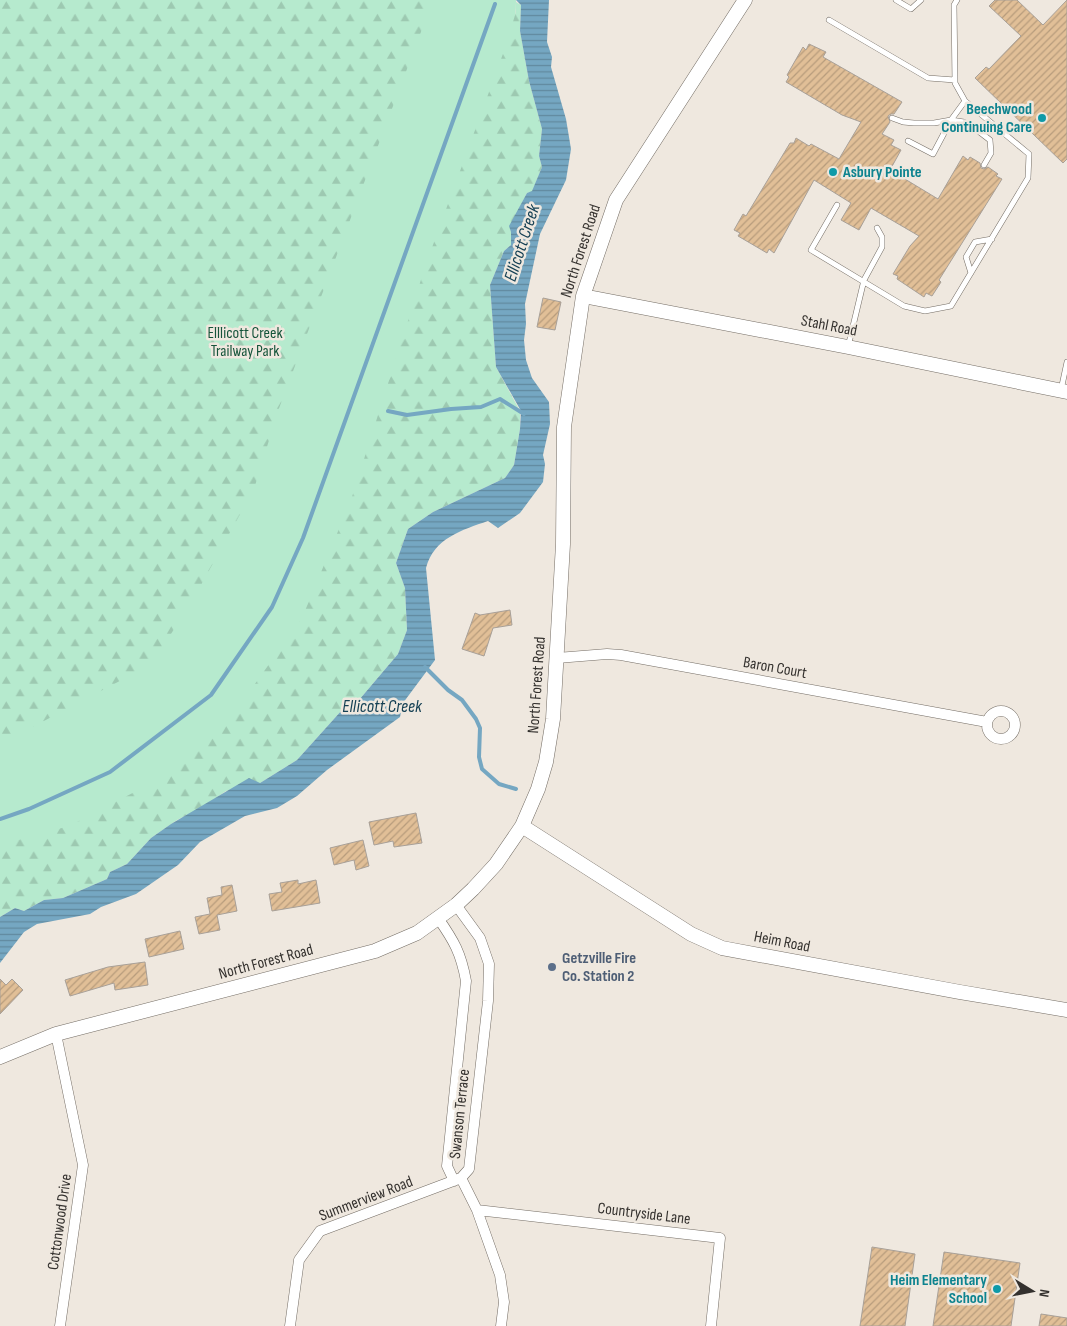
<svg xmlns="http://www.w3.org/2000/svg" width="1067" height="1326" font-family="'Sofia Sans Condensed',sans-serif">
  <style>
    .green { fill: #b6eace }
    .forest { fill: url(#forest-firs) }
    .water { fill: url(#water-rules) }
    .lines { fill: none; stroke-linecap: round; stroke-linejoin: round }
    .stream { stroke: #75a7c2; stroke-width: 4 }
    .building { fill: url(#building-hatch); stroke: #a8a098 }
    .lane-casing { stroke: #746d65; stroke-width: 6 }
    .street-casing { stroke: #746d65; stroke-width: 11 }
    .secondary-casing { stroke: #746d65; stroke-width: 15 }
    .lane { stroke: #fff; stroke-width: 5 }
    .street { stroke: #fff; stroke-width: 10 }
    .secondary { stroke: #fff; stroke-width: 14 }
    .culture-dot { fill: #0f9aa8; stroke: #efe8df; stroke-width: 2 }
    .service-dot { fill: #5c6f8a; stroke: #efe8df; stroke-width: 2 }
    .labels { text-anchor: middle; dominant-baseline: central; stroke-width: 5; stroke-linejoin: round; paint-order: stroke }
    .culture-label { font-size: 16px; font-weight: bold; fill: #0d838f; stroke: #efe8df; text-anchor: end }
    .street-label { font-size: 16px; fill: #34312e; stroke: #efe8df }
    .park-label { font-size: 16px; fill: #15543a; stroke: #efe8df }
    .service-label { font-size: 16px; font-weight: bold; fill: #4e5e75; stroke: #efe8df; text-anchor: start }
    .water-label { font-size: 18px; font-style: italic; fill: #154054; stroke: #efe8df }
  </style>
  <defs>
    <pattern id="forest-firs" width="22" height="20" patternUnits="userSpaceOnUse" patternTransform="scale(1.25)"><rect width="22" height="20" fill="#b6eace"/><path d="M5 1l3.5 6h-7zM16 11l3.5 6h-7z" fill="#9dc9b1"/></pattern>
    <pattern id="water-rules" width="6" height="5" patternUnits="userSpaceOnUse" patternTransform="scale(1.25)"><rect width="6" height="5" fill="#75a7c2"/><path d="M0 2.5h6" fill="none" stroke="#61899e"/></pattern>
    <pattern id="building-hatch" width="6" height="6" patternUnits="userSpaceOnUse" patternTransform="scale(1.25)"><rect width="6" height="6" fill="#e1bf97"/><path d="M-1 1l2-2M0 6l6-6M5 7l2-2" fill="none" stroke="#b79c7c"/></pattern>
  </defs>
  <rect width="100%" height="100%" fill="#efe8df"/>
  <path class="green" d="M0,0h516v2l-7,210 -104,316 -12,34 11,49 -404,298z"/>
  <path class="forest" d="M0,0h433l-155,411 -24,78 -59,107 -43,68 -129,68 -23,8z
    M516,2l5,3 -1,26 9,50 13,48 -3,27 3,11 -10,25 -5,1 -17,33 1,6v13l-7,6 -14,34 6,82 24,44v18l-6,36 -9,13 -72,34 -25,17 -12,34 9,25 2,42 -9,24 -39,46 -17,10 -45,50 -37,23 -34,8 -25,17 -24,12 -26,18 -24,26 -17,8 -3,7 -44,19 -19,2 -20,11 -9,-3 -15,9v-72l69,-19 106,-55 72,-76 55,-77 49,-118 75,-236 78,-213 12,-39z"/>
  <path class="water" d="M516,0h33l-2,42 5,15 -1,10 15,52 5,30 -5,31 -26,54 -15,70 1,20 -2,16 2,20 6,18 17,24 1,22 -7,31 2,9 -2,18 -23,31 -22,15 -10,-7c-26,9 -54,17 -62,47l9,92 -32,43 -3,14 -73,53 -30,26 -20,12 -32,8 -45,26 -22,23 -42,29 -35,13 -11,7 -53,10 -13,8 -24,31v-46l15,-9 9,3 20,-11 19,-2 44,-19 3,-7 17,-8 24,-26 20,-14 78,-46 11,5 37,-23 45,-50 17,-10 39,-46 9,-24 -2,-42 -9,-25 12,-34 25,-17 72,-34 9,-13 6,-36 1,-18 -25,-44 -6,-82 14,-34 7,-6v-13l-2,-6 18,-33 5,-2 10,-24 -3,-11 3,-27 -13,-48 -9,-50 1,-26z"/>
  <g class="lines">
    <path class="stream" d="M388,411l19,4 44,-6 30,-2 19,-8 24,15
      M425,667l23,23 14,10 14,19 4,9 -1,29 3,12 17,15 17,5
      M0,819l29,-10 81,-37 101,-77 61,-88 31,-69 192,-534"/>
  </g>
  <path class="building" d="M995,0h22l26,25 24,-25v159l-4,4 -88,-85 11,-11 3,2 32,-33 -32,-30z
    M809,44l17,8 -3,5 79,45 -8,12h-3l-3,2 2,6 -8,12 12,6 -3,5 10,5 -11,20 48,29 25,-43 5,4 2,-3 10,6 1,5 3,1 4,-2 10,7 -2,2 6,3 -63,101 2,2 -9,14 -6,-3 -2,4 -27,-18 1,-3 -5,-2 17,-28 9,-10 -48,-28 -12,22 -18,-10 10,-17 -37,-23 -40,73 -5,-4 -2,4 -29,-17 2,-3 -6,-3 9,-16 3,2 44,-73h4l2,-5 13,8 2,-2 28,15 22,-37 -19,-7 -56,-33 3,-5 -2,-2 16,-28 3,3z
    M543,298l18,4 -6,28 -18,-3z
    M510,610l2,15 -19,3 -9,28 -22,-7 13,-36 5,2z
    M416,813l6,30 -28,4 -1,-6 -19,4 -5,-23z
    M363,840l6,26 -13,4 -2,-10 -20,5 -4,-17z
    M298,880v4l18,-4 4,23 -48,8 -3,-17 13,-2 -2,-9z
    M232,885l5,26 -20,4 3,15 -21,4 -4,-17 15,-3 -3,-16 15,-3 -1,-8z
    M180,931l4,18 -35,8 -4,-18z
    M145,962l3,23 -33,5 -1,-7 -44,13 -5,-16 43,-13z
    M0,979l6,6 6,-6 11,11 -23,24z
    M872,1247l43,7 -10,72h-45z
    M944,1252l76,11 -9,63h-78z
    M1041,1314l26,4v8h-28z"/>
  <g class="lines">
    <defs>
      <path id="lane" d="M896,0l15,9 10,-9
        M829,20l99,58 27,2
        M892,118l11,4 11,1h20l17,-3 13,2 13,8 13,10 1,13 -7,12
        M908,141l25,13 18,-34 14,-19
        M837,205l-26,45 93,56 21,5 26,-5 77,-128 1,-24 -64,-53 -10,-18 -1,-78 3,-5
        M971,273l-5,-16 9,-15 17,-3
        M848,347l16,-67 18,-33v-10l-5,-9
        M1061,390l6,-28"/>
      <path id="street" d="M557,658l50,-4 14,1 366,67
        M987 725a14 14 0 1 1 28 0a14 14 0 1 1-28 0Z
        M438,918c16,23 23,35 28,63l-19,185 7,15
        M56,1034l27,131 -23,161
        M461,1178l16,32 23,65 4,27 -3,24
        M477,1210l243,28 -9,88
        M290,1326l9,-66 21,-29 141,-53 8,-9 19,-168 1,-37 -9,-26 -24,-33"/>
      <path id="secondary" d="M583,296l265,51 219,45
        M522,826l169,108 31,14 238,44 107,18
        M0,1057l56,-23 319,-83 42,-18 39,-28 17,-16 23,-25 26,-38 16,-37 8,-27 7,-43 10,-175 1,-117 19,-131 33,-96 129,-200"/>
    </defs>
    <use href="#lane" class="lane-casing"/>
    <use href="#street" class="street-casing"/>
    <use href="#secondary" class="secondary-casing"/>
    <use href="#lane" class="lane"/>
    <use href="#street" class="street"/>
    <use href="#secondary" class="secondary"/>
  </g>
  <g class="culture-dot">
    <circle cx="1042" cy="118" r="5"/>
    <circle cx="833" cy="172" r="5"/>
    <circle cx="997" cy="1289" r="5"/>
  </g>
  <circle class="service-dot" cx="552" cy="967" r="5"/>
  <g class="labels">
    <g class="culture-label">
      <text x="1032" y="109">Beechwood<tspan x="1032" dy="18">Continuing Care</tspan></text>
      <text x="843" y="172" text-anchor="start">Asbury Pointe</text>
      <text x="987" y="1280">Heim Elementary<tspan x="987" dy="18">School</tspan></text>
    </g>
    <g class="street-label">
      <text transform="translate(581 251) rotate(-72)">North Forest Road</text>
      <text transform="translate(829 326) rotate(11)">Stahl Road</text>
      <text transform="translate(775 668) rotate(10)">Baron Court</text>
      <text transform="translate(537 685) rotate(-86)">North Forest Road</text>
      <text transform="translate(782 942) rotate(11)">Heim Road</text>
      <text transform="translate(266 962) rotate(-15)">North Forest Road</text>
      <text transform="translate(460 1114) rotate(-84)">Swanson Terrace</text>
      <text transform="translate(366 1199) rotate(-21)">Summerview Road</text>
      <text transform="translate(644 1214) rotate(7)">Countryside Lane</text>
      <text transform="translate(60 1222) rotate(-82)">Cottonwood Drive</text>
    </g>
    <g class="park-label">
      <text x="245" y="333">Elllicott Creek<tspan x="245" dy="18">Trailway Park</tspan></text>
    </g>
    <g class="service-label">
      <text x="562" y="958">Getzville Fire<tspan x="562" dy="18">Co. Station 2</tspan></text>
    </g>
    <g class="water-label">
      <text transform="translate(522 243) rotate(-72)">Ellicott Creek</text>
      <text x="382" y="706">Ellicott Creek</text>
    </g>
  </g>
  <g transform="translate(1032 1291) rotate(100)" stroke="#efe8df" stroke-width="4" paint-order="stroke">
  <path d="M0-4L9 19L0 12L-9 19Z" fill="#34312e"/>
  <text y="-8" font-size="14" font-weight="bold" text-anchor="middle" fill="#34312e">N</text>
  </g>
</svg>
